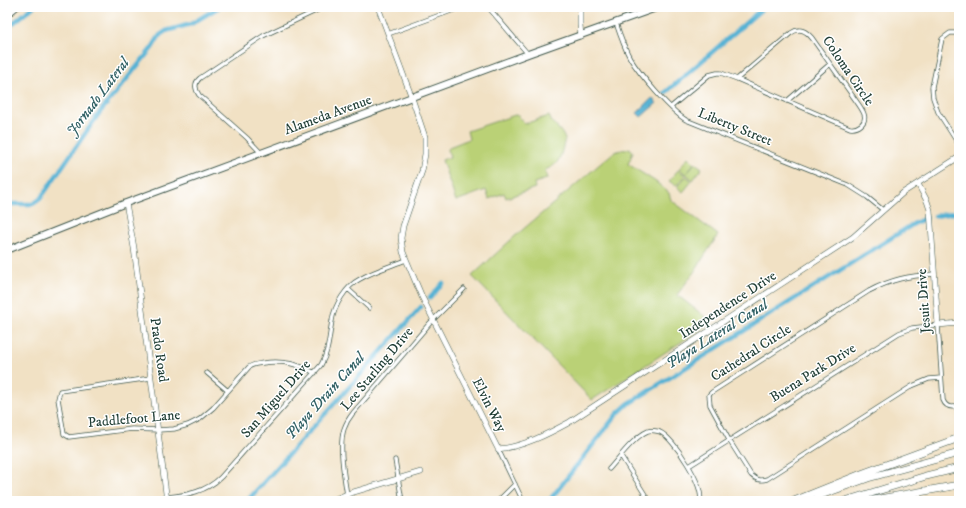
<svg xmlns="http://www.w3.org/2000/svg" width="966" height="508" font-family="'IM FELL DW Pica',serif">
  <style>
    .green { fill: #bad176; stroke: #6c8755 }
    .water { fill: #56b2d4; stroke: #3a7884 }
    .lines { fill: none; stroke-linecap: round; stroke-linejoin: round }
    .canal { stroke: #56b2d4; stroke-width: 4.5 }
    .street-casing { stroke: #3e564a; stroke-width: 5 }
    .secondary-casing { stroke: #3e564a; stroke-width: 6 }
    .primary-casing { stroke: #3e564a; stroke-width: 8 }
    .highway-casing { stroke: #3e564a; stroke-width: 8 }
    .street { stroke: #fff; stroke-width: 3.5 }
    .secondary { stroke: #fff; stroke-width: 5 }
    .primary { stroke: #fff; stroke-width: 6 }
    .highway { stroke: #fff; stroke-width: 7 }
    .labels { text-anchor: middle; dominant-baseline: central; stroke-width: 3; stroke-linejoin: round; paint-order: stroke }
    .street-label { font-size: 14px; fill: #1f3d34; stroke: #fff }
    .water-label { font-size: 15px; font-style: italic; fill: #306064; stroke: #fff }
  </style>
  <rect width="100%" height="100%" fill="#fff"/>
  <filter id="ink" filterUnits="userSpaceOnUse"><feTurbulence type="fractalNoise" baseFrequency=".025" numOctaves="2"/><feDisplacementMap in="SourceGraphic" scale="8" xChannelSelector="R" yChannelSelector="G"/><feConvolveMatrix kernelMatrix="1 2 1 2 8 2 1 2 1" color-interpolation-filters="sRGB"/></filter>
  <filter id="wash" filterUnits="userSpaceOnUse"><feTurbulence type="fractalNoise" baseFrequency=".012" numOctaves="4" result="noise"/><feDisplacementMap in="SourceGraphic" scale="16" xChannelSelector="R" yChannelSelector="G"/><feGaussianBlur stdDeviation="0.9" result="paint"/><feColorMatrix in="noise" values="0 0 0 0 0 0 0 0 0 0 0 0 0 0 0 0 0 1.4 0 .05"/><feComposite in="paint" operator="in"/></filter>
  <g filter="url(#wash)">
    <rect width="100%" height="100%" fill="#f1e1c4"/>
    <path class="green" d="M518,114l2,5h2l2,5 25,-8c3,9 12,13 15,21 2,4 0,2 0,6 -4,15 -4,21 -19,27l2,9 -13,4 1,5 -29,10 -2,-5 -15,6 -3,-9 -30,11 -14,-41 8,-3 -2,-7 1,-3 20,-8 -2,-8z
      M630,148l3,4 -5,12 28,18 13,11 2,7 47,35 -24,37 -17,23 35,27 -120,78 -120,-124 42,-39 100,-85z
      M688,157l6,6 -8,11 -7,-5z
      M695,163l7,5 -9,12 -7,-6z
      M678,170l7,5 -9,11 -7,-5z
      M686,176l6,5 -9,11 -6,-5z"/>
    <path class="water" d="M652,98l5,5 -16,14 -4,-4z"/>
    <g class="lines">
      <path class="canal" d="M7,28l26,-21
        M665,93l99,-86
        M7,204h26l7,-5 60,-87 52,-64 8,-13 6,-4 25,-7 28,-17
        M935,216l24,-4
        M430,298l13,-15
        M247,501l174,-194
        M549,501l68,-87 11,-10 287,-181 11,-5"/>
    </g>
  </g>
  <g filter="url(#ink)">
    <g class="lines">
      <defs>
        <path id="street" d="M488,7l40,47
          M7,16l11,-9
          M616,23c4,12 8,24 14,35 9,16 41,53 56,62l162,65 19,12 16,13
          M959,33h-9l-8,6 -10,48 1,11 5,14 21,33
          M388,34l74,-27
          M787,101l43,-37
          M671,107l38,-32 8,-2h4l16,6 113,49c8,1 17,-5 14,-14 -1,-3 -3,-6 -5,-9l-47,-67c-6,-7 -12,-11 -21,-5l-54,46
          M261,153l-14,-15 -48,-43c-4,-6 -5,-12 1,-17l63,-42 61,-29
          M934,274c-26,2 -42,5 -65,17l-157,101 -3,3 1,10 19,35 22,35c6,5 9,6 16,4l145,-93 17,-7 12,-1
          M348,289l21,19
          M207,373l21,18
          M151,378l-91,13 -2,8 6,35 5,3 63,-8 26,1 16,-1 14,-4 12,-6 13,-11 36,-41c4,-3 9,-3 14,-4 20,-3 35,1 52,10
          M498,449l25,52
          M621,456l28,45
          M395,460l7,41
          M689,466l210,-133 13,-5 26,-3 5,75c3,8 9,8 16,6
          M609,469c10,-11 25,-32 39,-38 3,-1 10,0 12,1 14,6 45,55 40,69
          M167,497c20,-2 39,-5 54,-20l100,-112c8,-14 8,-28 11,-44 2,-15 14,-35 28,-42 14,-8 31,-13 46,-19
          M348,501c-3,-19 -10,-54 -4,-72 2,-6 5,-11 9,-16l77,-90 34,-34
          M498,501l17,-17"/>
        <path id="secondary" d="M378,7l34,91 13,39v17l-3,17 -19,55 -2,12 2,14 19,45 76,152c24,-2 48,-14 70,-26l285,-186 51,-45 55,-35
          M580,7v18l1,11
          M918,184l9,17 3,9 8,115 21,-2
          M126,203l8,45 33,253
          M331,501l16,-7 74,-22"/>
        <path id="primary" d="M7,250l119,-47 402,-149 131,-47"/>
        <path id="highway" d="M818,496l50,-18 91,-25
          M794,501l70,-28 95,-35
          M845,501l81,-25 33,-8
          M868,501l91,-16"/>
      </defs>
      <use href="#street" class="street-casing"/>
      <use href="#secondary" class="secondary-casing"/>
      <use href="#primary" class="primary-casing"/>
      <use href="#highway" class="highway-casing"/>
      <use href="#street" class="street"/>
      <use href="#secondary" class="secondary"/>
      <use href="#primary" class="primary"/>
      <use href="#highway" class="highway"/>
    </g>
  </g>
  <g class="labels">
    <g class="street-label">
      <text transform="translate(848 71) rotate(56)">Coloma Circle</text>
      <text transform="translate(328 115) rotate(-20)">Alameda Avenue</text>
      <text transform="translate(735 127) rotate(22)">Liberty Street</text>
      <text transform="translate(924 301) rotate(-94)">Jesuit Drive</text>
      <text transform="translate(728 305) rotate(-33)">Independence Drive</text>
      <text transform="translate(159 350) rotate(82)">Prado Road</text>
      <text transform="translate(751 353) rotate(-33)">Cathedral Circle</text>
      <text transform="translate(377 369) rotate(-50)">Lee Starling Drive</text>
      <text transform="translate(813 373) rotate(-32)">Buena Park Drive</text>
      <text transform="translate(276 399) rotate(-49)">San Miguel Drive</text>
      <text transform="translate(489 405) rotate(63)">Elvin Way</text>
      <text transform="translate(134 419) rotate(-5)">Paddlefoot Lane</text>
    </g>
    <g class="water-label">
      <text transform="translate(98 97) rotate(-53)">Jornado Lateral</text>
      <text transform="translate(717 334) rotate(-32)">Playa Lateral Canal</text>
      <text transform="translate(325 396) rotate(-48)">Playa Drain Canal</text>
    </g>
  </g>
  <rect width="966" height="508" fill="none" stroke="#fff" stroke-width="24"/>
</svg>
